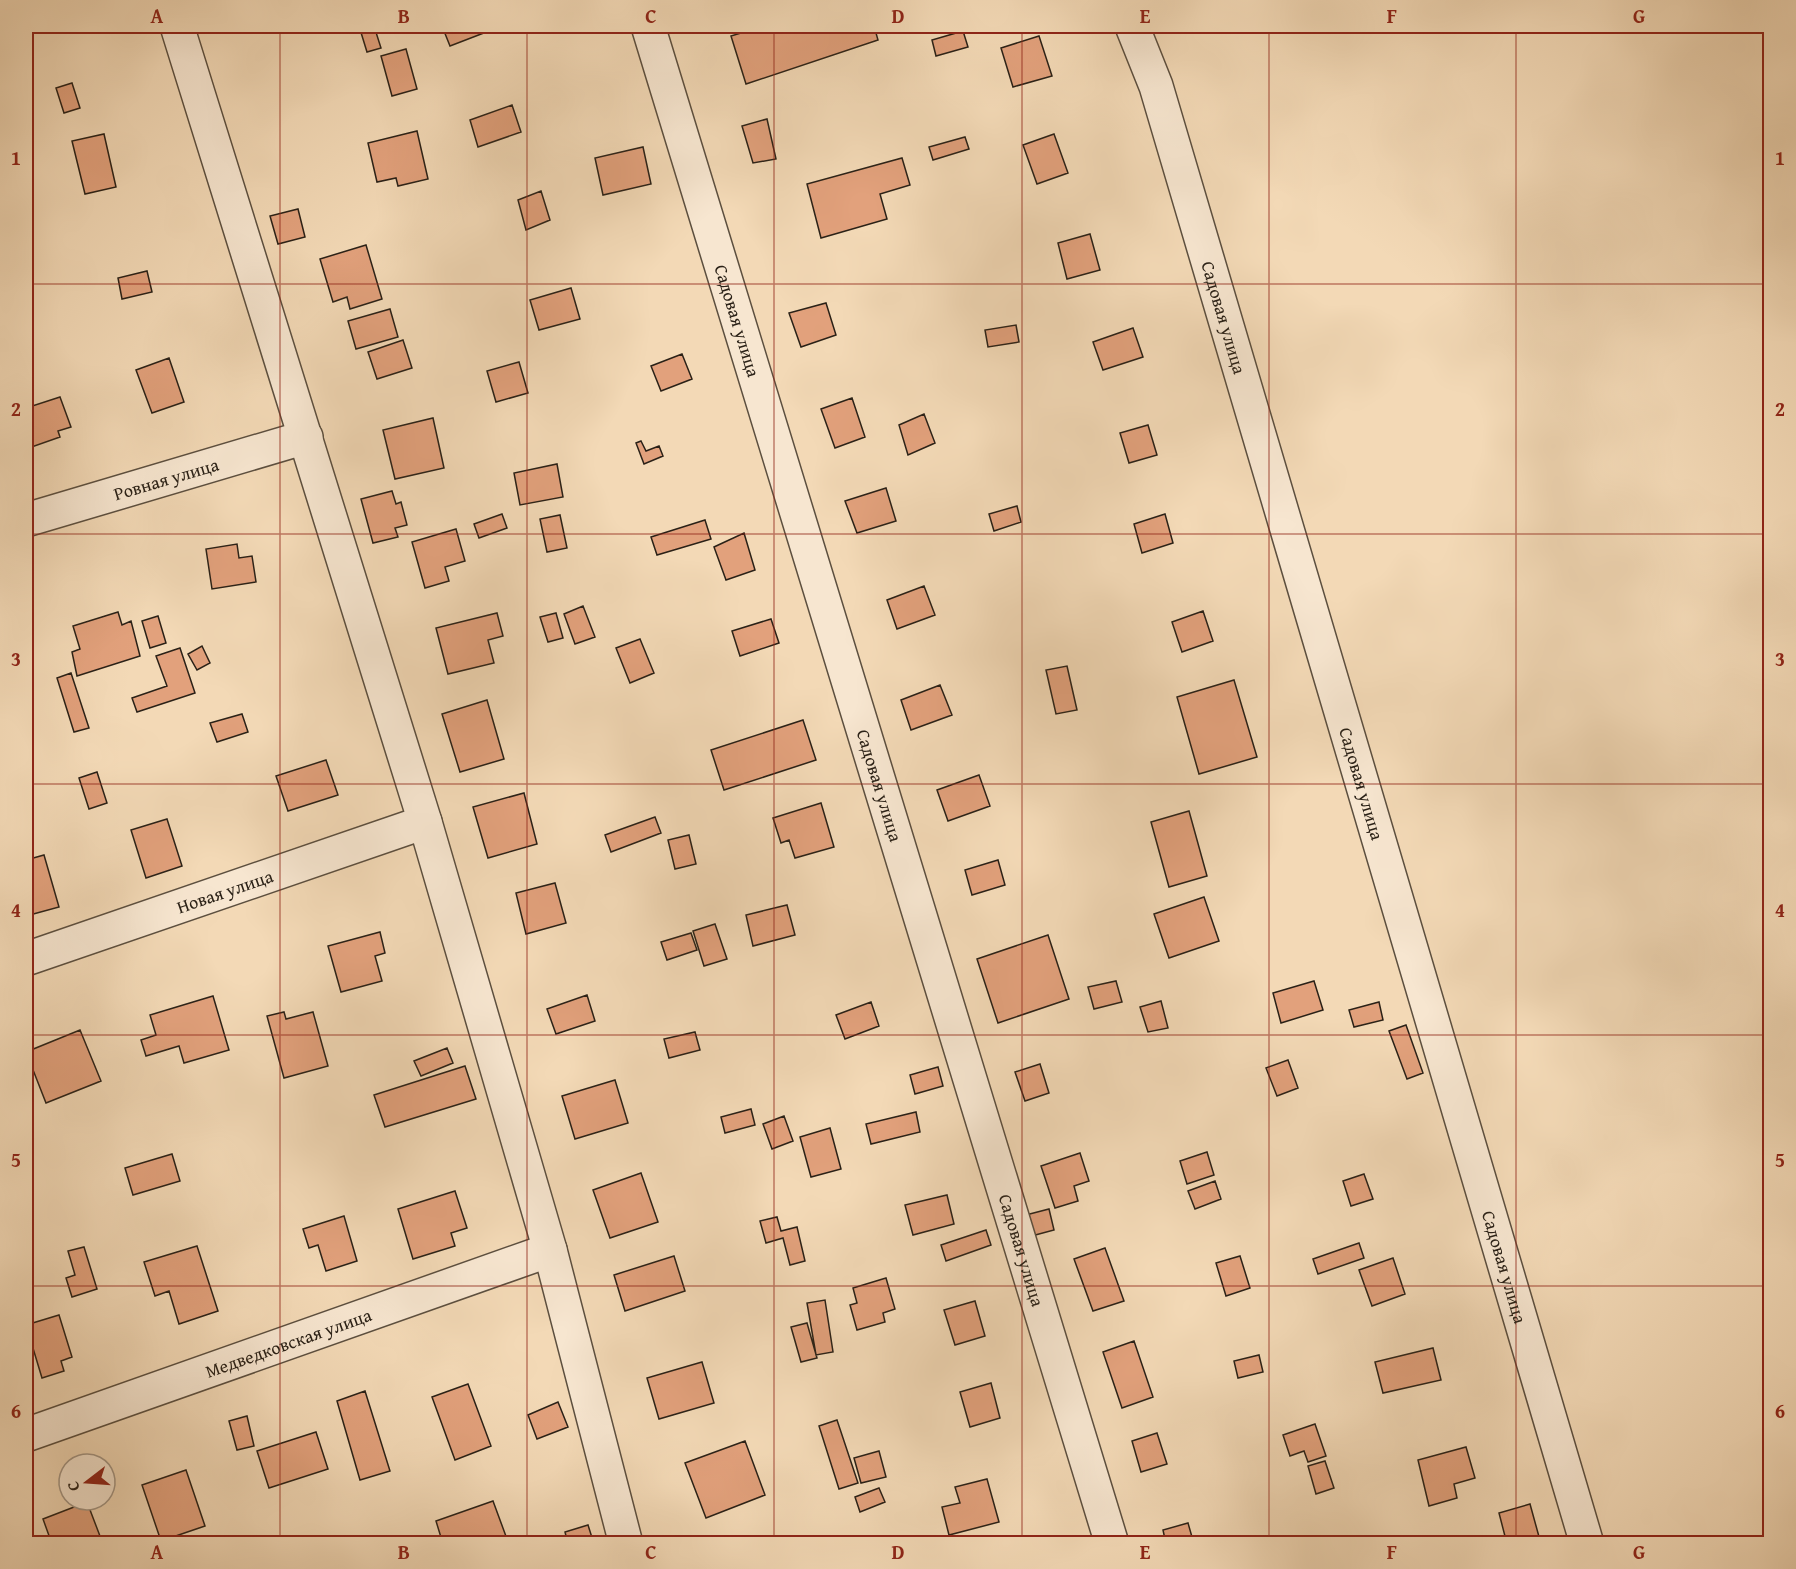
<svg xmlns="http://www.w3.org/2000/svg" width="1796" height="1569" font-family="'Gentium Book Plus',serif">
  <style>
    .building { fill: #e2a17c; stroke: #2a2117; stroke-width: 1.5 }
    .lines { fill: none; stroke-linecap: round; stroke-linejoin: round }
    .minor-casing { stroke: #5c4f3f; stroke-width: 36 }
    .minor { stroke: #f7e6d0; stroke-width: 33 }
    .grid { fill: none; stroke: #8f2418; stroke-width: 1.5; stroke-opacity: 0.55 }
    .labels { text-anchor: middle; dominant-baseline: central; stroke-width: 4.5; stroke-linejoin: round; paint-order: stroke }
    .street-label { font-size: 18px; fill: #2a2117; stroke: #f7e6d0 }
    .neatline { fill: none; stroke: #8f2418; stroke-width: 2 }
    .grid-label { font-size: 20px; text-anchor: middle; font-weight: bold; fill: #8f2418 }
  </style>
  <rect width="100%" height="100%" fill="#f3d9b6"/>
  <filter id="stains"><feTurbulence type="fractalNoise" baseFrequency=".00333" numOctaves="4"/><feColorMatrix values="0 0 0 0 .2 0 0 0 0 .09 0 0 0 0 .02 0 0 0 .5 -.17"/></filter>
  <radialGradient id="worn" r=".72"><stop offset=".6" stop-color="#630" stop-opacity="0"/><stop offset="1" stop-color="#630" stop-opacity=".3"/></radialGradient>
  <path class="building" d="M359,26h15l7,22 -14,4z
    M442,26h46l1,5 -39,15z
    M764,26h110l4,14 -132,44 -15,-48z
    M963,31l5,16 -32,9 -4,-16z
    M1039,36l13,40 -39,11 -12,-39z
    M406,49l11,40 -25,7 -11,-40z
    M72,83l8,25 -16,5 -8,-25z
    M512,105l9,27 -43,15 -8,-27z
    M767,119l9,40 -23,4 -11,-37z
    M417,131l11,48 -30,7 -2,-8 -19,4 -9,-39z
    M104,134l12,53 -31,7 -13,-53z
    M1054,134l14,39 -31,11 -14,-39z
    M965,137l4,12 -36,11 -4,-13z
    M643,147l8,37 -48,11 -8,-37z
    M902,158l8,27 -30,9 7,25 -66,19 -14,-54z
    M541,191l9,29 -24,10 -8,-30z
    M298,209l7,28 -27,7 -8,-28z
    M1090,234l10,36 -33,9 -9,-36z
    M366,245l16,54 -32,10 -3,-12 -14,5 -13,-43z
    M147,271l5,21 -30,7 -4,-21z
    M571,288l9,31 -41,11 -9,-30z
    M826,303l10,32 -35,12 -12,-34z
    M390,309l8,28 -42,12 -8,-28z
    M1016,325l3,17 -31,5 -3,-17z
    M1133,328l10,29 -40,13 -10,-28z
    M403,340l9,28 -35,11 -9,-27z
    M682,354l10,25 -31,12 -10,-25z
    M169,358l15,44 -32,11 -16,-43z
    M519,362l9,31 -32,9 -9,-31z
    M60,397l11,30 -13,4 2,6 -34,12v-41z
    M852,398l13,39 -30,11 -14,-39z
    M924,414l11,29 -27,12 -9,-30z
    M433,418l11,50 -49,11 -12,-49z
    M1148,425l9,30 -28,8 -9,-30z
    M641,441l5,10 13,-5 4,10 -19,8 -8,-21z
    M557,464l6,33 -43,8 -6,-32z
    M886,488l10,33 -39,12 -12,-32z
    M392,491l4,13 5,-2 6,23 -12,3 3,9 -25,6 -12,-44z
    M1017,506l4,16 -27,9 -5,-17z
    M502,514l5,14 -28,10 -5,-14z
    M1165,514l8,29 -31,10 -8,-29z
    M560,515l7,33 -20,4 -7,-33z
    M705,520l6,19 -54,16 -6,-18z
    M456,529l9,32 -20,6 4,14 -24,7 -13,-46z
    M744,533l11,37 -29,10 -12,-33z
    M237,544l2,14 13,-2 4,26 -44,7 -6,-40z
    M924,586l11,29 -38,14 -10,-29z
    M583,606l12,31 -20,7 -11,-30z
    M1203,611l10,30 -31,11 -10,-30z
    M118,612l4,13 9,-4 9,35 -63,20 -5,-24 8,-3 -7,-23z
    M497,613l6,23 -15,4 6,23 -46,11 -12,-46z
    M556,613l7,25 -15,4 -8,-25z
    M158,616l8,27 -16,5 -8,-27z
    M771,619l8,24 -39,13 -8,-25z
    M640,639l14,34 -24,10 -14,-35z
    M202,646l8,17 -13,7 -9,-16z
    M180,648l15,45 -58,19 -5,-14 35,-12 -11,-30z
    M1067,666l10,44 -21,4 -10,-44z
    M71,673l18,55 -15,4 -17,-54z
    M1234,680l23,77 -58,17 -22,-77z
    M940,685l12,30 -41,15 -10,-30z
    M487,700l17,59 -44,13 -18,-58z
    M242,714l6,18 -31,10 -7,-19z
    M803,720l13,40 -92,30 -13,-40z
    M326,760l12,35 -50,16 -12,-35z
    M97,772l10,31 -18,6 -10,-31z
    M979,775l11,31 -42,15 -11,-31z
    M524,793l13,51 -49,14 -15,-51z
    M821,803l13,44 -39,11 -6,-18 -8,3 -8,-25z
    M1189,811l18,65 -38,11 -18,-65z
    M655,817l6,16 -50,19 -6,-17z
    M167,819l15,47 -36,12 -15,-48z
    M689,835l7,29 -21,5 -7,-29z
    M44,855l15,52 -33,9v-56z
    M998,860l7,25 -33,10 -7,-25z
    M555,883l11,40 -40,11 -10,-41z
    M1204,897l15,44 -50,17 -15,-44z
    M787,905l8,30 -42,11 -7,-31z
    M715,924l12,35 -23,7 -11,-35z
    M380,932l5,21 -10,3 7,25 -41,11 -13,-46z
    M691,933l6,17 -30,10 -6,-18z
    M1048,935l21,64 -71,24 -21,-64z
    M1116,981l6,21 -28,7 -6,-22z
    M1314,981l9,29 -42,13 -8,-30z
    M587,995l8,26 -39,13 -9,-25z
    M213,996l16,54 -45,13 -5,-17 -33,10 -5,-16 15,-5 -6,-20z
    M1161,1001l7,27 -20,4 -8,-25z
    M871,1002l8,24 -34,13 -9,-24z
    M1379,1002l4,18 -29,7 -5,-17z
    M284,1012l2,7 27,-7 15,54 -44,12 -17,-62z
    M1406,1025l17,48 -16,6 -18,-48z
    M80,1030l21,51 -55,22 -20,-51z
    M695,1032l5,18 -31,8 -5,-19z
    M447,1048l6,15 -32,13 -7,-15z
    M1288,1060l10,28 -21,8 -11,-28z
    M1040,1064l9,29 -24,8 -10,-29z
    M465,1066l11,33 -91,28 -11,-32z
    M938,1067l5,19 -28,8 -5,-19z
    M615,1080l13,43 -53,16 -13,-43z
    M751,1109l4,16 -30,8 -4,-16z
    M916,1112l4,20 -49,12 -5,-20z
    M784,1116l9,25 -21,8 -9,-25z
    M830,1128l11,41 -30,8 -11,-40z
    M1207,1152l7,23 -27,9 -7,-23z
    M1080,1153l9,28 -15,5 4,15 -23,7 -14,-42z
    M172,1154l8,27 -47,14 -8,-27z
    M641,1173l17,49 -48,16 -17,-48z
    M1364,1174l9,25 -22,7 -8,-25z
    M1215,1181l6,18 -26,10 -7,-18z
    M455,1191l12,37 -16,5 4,13 -42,13 -15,-50z
    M947,1195l7,29 -41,11 -8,-30z
    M1049,1209l5,21 -30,8 -6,-21z
    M344,1216l13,45 -31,10 -8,-26 -9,3 -6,-19z
    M777,1217l4,14 16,-4 8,34 -15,4 -7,-27 -17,5 -6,-22z
    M986,1230l5,15 -45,16 -5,-16z
    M1359,1243l5,15 -46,16 -5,-15z
    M197,1246l21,65 -39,13 -10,-33 -14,5 -11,-34z
    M84,1247l13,42 -25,8 -6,-19 9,-3 -7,-24z
    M1105,1248l19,53 -31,10 -19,-52z
    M674,1256l11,35 -60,20 -11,-36z
    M1240,1256l10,32 -24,8 -10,-33z
    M1393,1258l12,36 -33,12 -13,-36z
    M886,1278l9,31 -12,4 2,9 -28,8 -7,-25 7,-2 -4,-15z
    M825,1300l8,52 -17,3 -9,-52z
    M975,1301l10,35 -30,9 -11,-35z
    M59,1315l13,42 -11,4 3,10 -22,7 -16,-53z
    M807,1323l10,35 -16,4 -10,-35z
    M1134,1341l19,56 -31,11 -19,-56z
    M1433,1348l8,32 -58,13 -8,-31z
    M1259,1355l4,17 -25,6 -4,-17z
    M702,1362l12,41 -55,16 -12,-41z
    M991,1383l9,35 -30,9 -10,-35z
    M468,1384l23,62 -36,14 -23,-63z
    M365,1391l25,80 -30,9 -23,-79z
    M558,1402l10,25 -31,12 -9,-24z
    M247,1416l7,30 -17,4 -8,-29z
    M837,1420l21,63 -19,6 -20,-63z
    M1315,1424l11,32 -18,6 -4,-11 -14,5 -7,-21z
    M316,1432l12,37 -59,19 -12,-37z
    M1157,1433l10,31 -26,8 -9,-31z
    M745,1441l20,54 -59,23 -21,-55z
    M1466,1447l9,31 -21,6 3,14 -28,8 -11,-46z
    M879,1451l7,26 -25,6 -7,-25z
    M1325,1461l9,27 -18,6 -8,-28z
    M186,1470l19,56 -44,15 -19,-56z
    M987,1479l12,43 -50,13 -7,-28 18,-4 -5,-16z
    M879,1488l6,14 -25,10 -5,-15z
    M493,1501l14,38 -12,5h-52l-7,-23z
    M87,1502l16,42h-51l-9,-25z
    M1530,1504l11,40h-34l-8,-31z
    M1188,1523l6,21h-28l-3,-14z
    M588,1525l6,19h-26l-3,-12z"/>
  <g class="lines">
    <defs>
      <g id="minor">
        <path d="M177,26l248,796 125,428 76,294"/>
        <path id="s1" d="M648,26l464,1518"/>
        <path id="s2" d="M1132,26l24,60 431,1458"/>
        <path id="s3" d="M26,520l280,-83"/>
        <path id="s4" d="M26,959l399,-137"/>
        <path id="s5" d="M26,1435l524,-185"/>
      </g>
    </defs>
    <use href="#minor" class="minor-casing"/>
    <use href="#minor" class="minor"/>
  </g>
  <path class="grid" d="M280,26v1518M527,26v1518M774,26v1518M1022,26v1518M1269,26v1518M1516,26v1518M26,284h1744M26,534h1744M26,784h1744M26,1035h1744M26,1286h1744"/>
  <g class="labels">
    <g class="street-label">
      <text stroke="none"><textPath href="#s2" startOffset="306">Садовая улица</textPath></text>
      <text stroke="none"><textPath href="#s1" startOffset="308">Садовая улица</textPath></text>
      <text stroke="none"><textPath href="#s3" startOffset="146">Ровная улица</textPath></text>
      <text stroke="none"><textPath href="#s1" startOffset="794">Садовая улица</textPath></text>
      <text stroke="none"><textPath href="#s2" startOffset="792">Садовая улица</textPath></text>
      <text stroke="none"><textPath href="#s4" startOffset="210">Новая улица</textPath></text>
      <text stroke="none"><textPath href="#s1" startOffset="1280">Садовая улица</textPath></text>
      <text stroke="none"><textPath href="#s2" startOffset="1296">Садовая улица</textPath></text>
      <text stroke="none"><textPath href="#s5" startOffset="278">Медведковская улица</textPath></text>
    </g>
  </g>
  <rect width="1796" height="1569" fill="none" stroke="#f3d9b6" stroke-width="66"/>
  <g transform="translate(87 1482) rotate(253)"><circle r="28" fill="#f7e6d0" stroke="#a59786" stroke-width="1.5"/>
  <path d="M0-4.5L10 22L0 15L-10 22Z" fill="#8f2418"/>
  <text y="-9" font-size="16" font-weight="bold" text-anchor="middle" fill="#2a2117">С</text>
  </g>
  <rect x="33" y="33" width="1730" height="1503" class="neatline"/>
  <g class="grid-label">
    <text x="157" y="23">A</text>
    <text x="404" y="23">B</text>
    <text x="651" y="23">C</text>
    <text x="898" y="23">D</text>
    <text x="1145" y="23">E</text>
    <text x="1392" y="23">F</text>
    <text x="1639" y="23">G</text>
    <text x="16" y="165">1</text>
    <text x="1780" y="165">1</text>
    <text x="16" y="416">2</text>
    <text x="1780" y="416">2</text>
    <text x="16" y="666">3</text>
    <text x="1780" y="666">3</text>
    <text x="16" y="917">4</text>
    <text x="1780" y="917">4</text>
    <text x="16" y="1167">5</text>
    <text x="1780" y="1167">5</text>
    <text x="16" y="1418">6</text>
    <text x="1780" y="1418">6</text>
    <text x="157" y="1559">A</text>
    <text x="404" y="1559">B</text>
    <text x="651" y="1559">C</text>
    <text x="898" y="1559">D</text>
    <text x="1145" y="1559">E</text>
    <text x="1392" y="1559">F</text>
    <text x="1639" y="1559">G</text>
  </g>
  <rect width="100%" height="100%" filter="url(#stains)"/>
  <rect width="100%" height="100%" fill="url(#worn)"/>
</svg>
